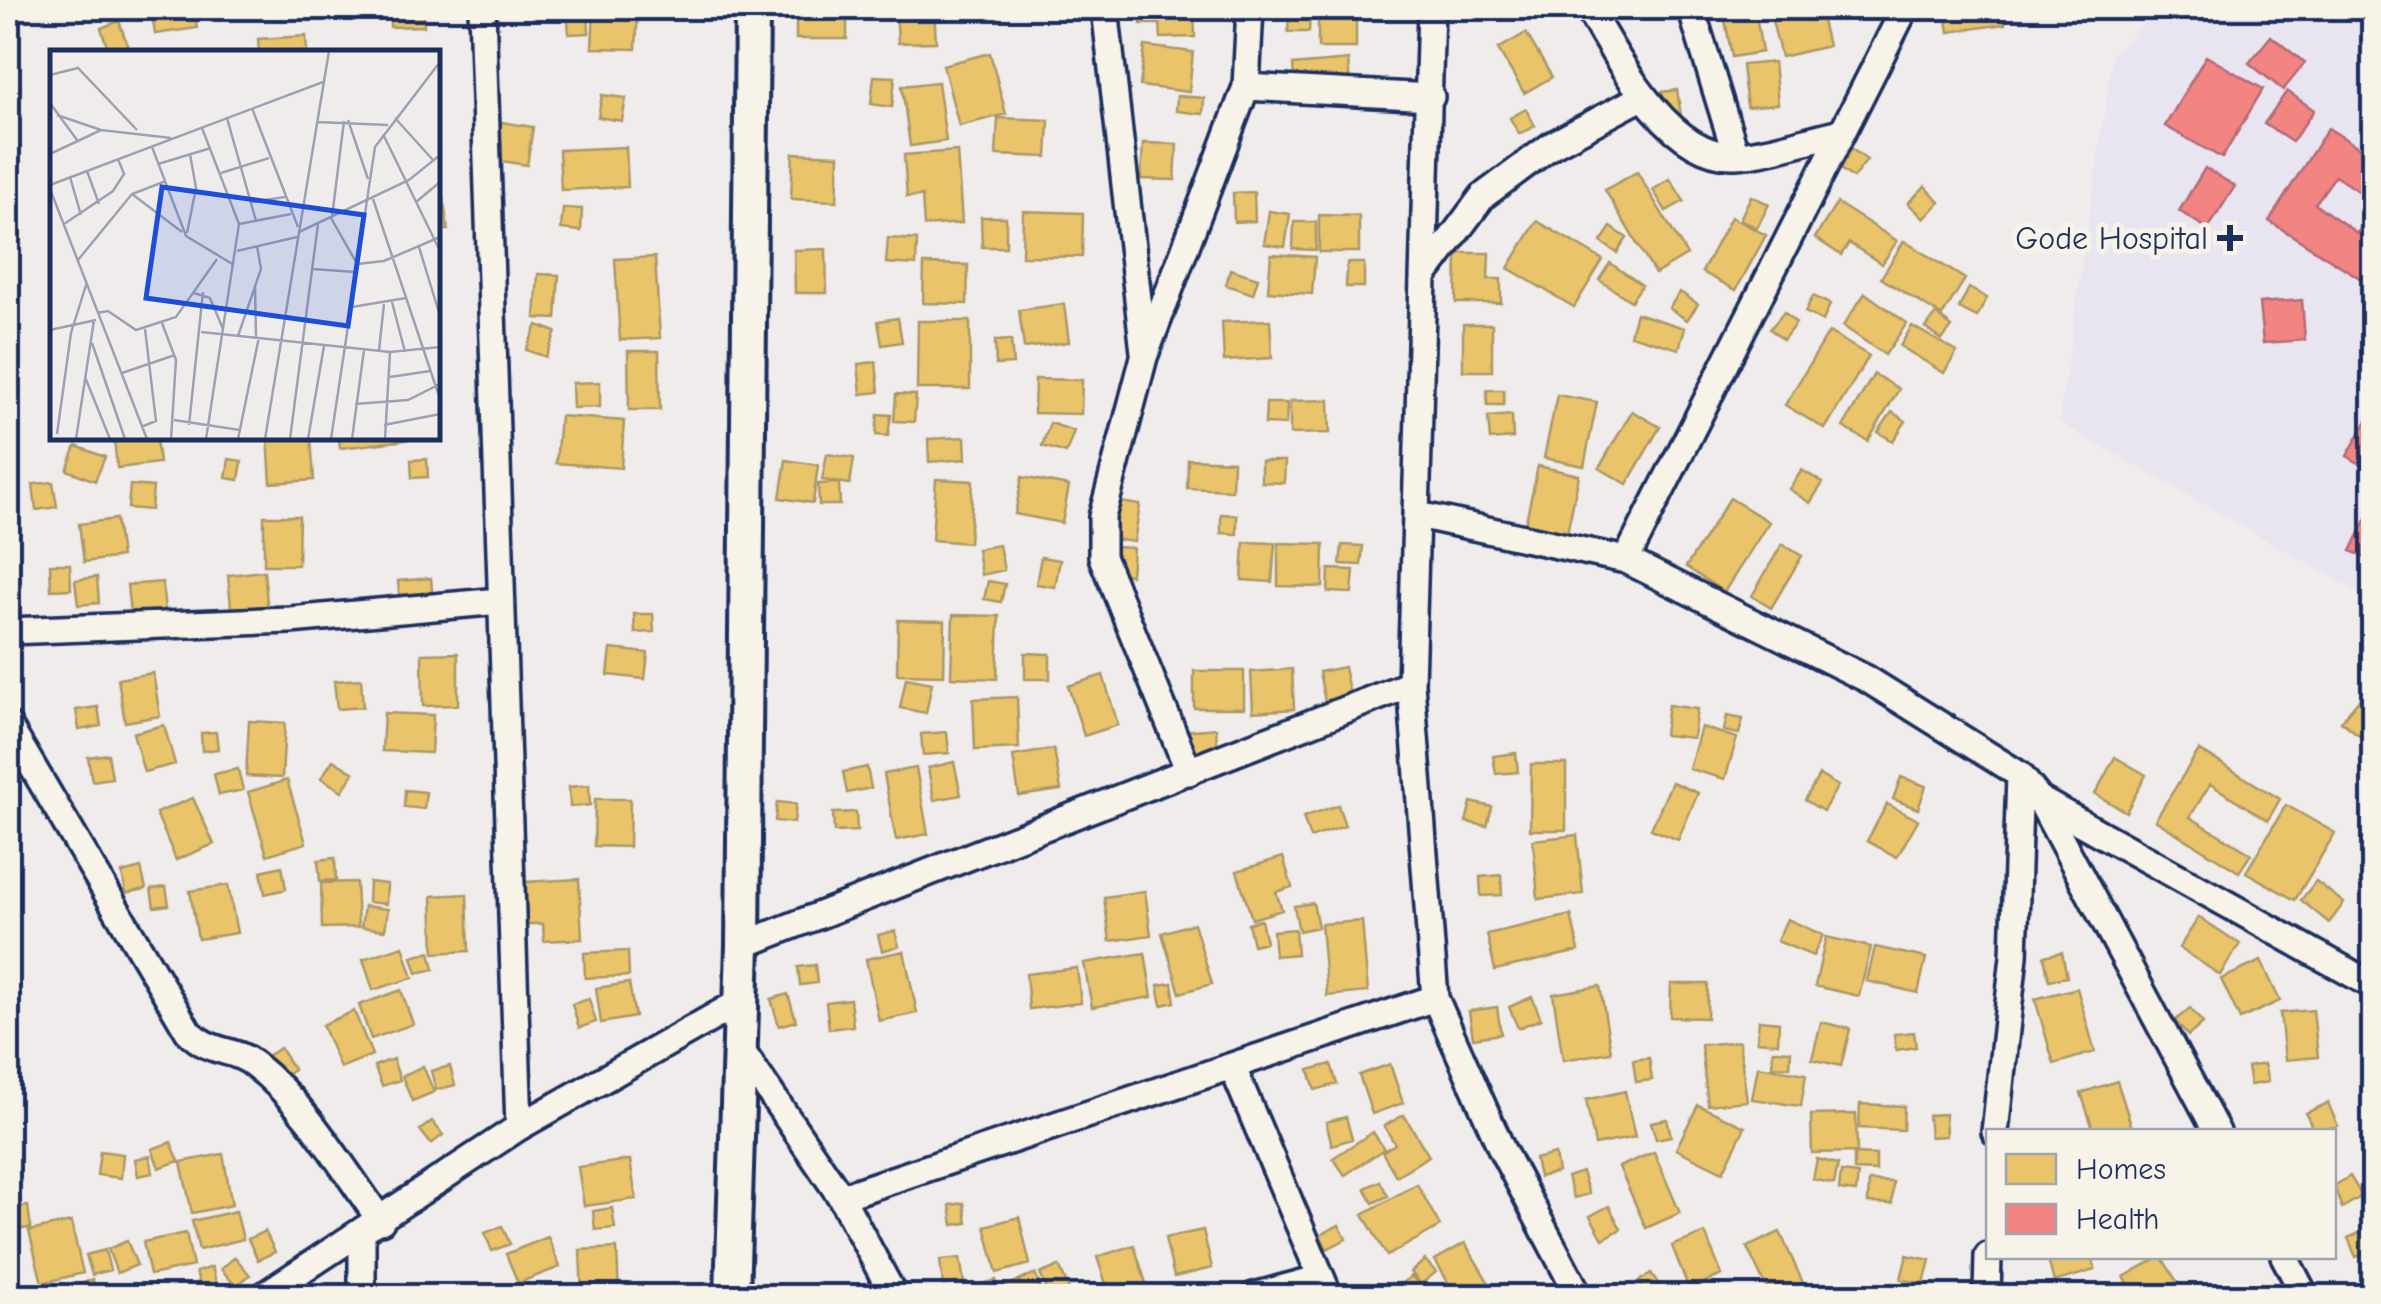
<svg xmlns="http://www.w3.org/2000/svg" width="2381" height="1304" font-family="'Comic Neue',sans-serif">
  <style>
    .built { fill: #e8e4f0 }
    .homes { fill: #e9c46a; stroke: #ab9766; stroke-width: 2.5 }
    .health { fill: #f28482; stroke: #b26a77; stroke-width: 2.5 }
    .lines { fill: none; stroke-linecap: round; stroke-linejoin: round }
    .minor-casing { stroke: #1b2f5e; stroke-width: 32 }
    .tertiary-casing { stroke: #1b2f5e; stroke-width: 40 }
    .minor { stroke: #f7f3e8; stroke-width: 25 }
    .tertiary { stroke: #f7f3e8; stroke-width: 32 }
    .poi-dot { fill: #1b2f5e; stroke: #f7f3e8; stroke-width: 4 }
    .labels { text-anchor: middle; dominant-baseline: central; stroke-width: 10; stroke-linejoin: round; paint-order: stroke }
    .poi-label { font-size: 32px; fill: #1b2f5e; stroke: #f7f3e8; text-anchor: end }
    .inset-road { fill: none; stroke: #9ba0b3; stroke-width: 2.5 }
    .view { fill: #1d4ed8; fill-opacity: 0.15; stroke: #1d4ed8; stroke-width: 5 }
    .inset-edge { fill: none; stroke: #1b2f5e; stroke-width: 5 }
  </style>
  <rect width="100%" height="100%" fill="#f0ecec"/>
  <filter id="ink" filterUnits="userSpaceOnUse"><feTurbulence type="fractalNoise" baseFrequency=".01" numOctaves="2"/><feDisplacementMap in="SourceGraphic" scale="20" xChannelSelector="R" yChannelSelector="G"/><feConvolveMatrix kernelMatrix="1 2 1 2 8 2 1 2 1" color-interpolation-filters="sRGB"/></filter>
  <g filter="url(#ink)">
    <path class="built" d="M2158,8h215v592l-314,-178 54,-368z"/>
    <path class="homes" d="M151,8h43l3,20 -42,6z
      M390,8h33l1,18 -34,1z
      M567,8h21l1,25 -20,1z
      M594,8h44l-2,41 -44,-1z
      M796,8h51v31h-51z
      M896,8h38l2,34 -38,1z
      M943,8h37v9l-37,-1z
      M1141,8h53l1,29 -34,1 -1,-14h-19z
      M1769,8h50l9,38 -47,11z
      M1945,8h58l2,16 -56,8z
      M1318,12h38v36h-38z
      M1289,13l21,1 -1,18h-21z
      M1756,15l6,37 -30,5 -7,-37z
      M119,21l9,26 -19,5 -8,-24z
      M1526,33l26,44 -28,16 -26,-44z
      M306,36l1,16h-48l-1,-13z
      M1145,46l48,6 -4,40 -49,-6z
      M990,53l16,61 -47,12 -16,-61z
      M1348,60l3,37 -55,4 -3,-36z
      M1774,62l4,42 -31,3 -5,-42z
      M874,76l21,1 -3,30 -21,-3z
      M938,82l8,59 -36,5 -8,-60z
      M1677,90l5,32 -28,-29z
      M602,95l24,3 -4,23 -24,-4z
      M1177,96l27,2 -1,16 -27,-3z
      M1526,109l9,17 -16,8 -9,-16z
      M998,118l51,2 -2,37 -51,-2z
      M501,122l32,5 -6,38 -32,-5z
      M1143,143l34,1 -2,36 -34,-1z
      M626,147l2,40 -67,3 -2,-40z
      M1849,147l18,13 -14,18 -17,-12z
      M957,151l5,72 -38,3 -2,-30 -15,1 -3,-42z
      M793,153l46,2 -2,46 -46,-2z
      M1637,172l50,83 -32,19 -50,-84z
      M1670,179l14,22 -18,10 -13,-21z
      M441,181l7,49 -10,1v-49z
      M1925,186l15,16 -16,17 -16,-16z
      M1254,192l1,29 -21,1 -1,-29z
      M1751,196l18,8 -12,24 -17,-9z
      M1837,203l60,38 -15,23 -33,-21 -8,12 -26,-17z
      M563,208l19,1 -1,22 -20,-2z
      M13,209l1,55h-6v-54z
      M1023,211l60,2 -1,44 -60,-1z
      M1269,211l21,3 -5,33 -21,-3z
      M1319,215l40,1v36h-40z
      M981,217h25v30h-24z
      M1731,217l35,18 -30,55 -34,-18z
      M1537,221l66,39 -29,47 -66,-39z
      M1294,222h22v28l-23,-1z
      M1611,227l16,11 -10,15 -16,-11z
      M888,238l29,2 -1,25 -30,-2z
      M1904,241l61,38 -23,37 -61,-38z
      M826,249l1,44h-32l-1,-43z
      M1457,253h32l-1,26h13v24h-45z
      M1271,254l44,3 -3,37 -44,-3z
      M655,257l5,81 -40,2 -5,-81z
      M1347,263h17v24h-18z
      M1610,263l32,22 -11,16 -32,-21z
      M924,264l44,1 -1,39 -44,-1z
      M1230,269l28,9 -5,16 -27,-9z
      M538,274l21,1 -3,44 -21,-1z
      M1969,288l18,10 -10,19 -18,-9z
      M1680,292l18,12 -11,16 -18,-12z
      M1865,293l42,30 -22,32 -42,-29z
      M1813,296l17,8 -7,17 -18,-9z
      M1064,304l5,38 -45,6 -5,-38z
      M1784,312l12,11 -13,17 -13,-11z
      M1636,313l49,15 -6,21 -49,-14z
      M1936,314l16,13 -10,13 -16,-12z
      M898,318l4,24 -20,3 -4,-24z
      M1270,320l2,38 -48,3 -2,-39z
      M918,321h52v68h-53z
      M1463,324h29v47h-29z
      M537,325l19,7 -10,25 -20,-7z
      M1912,326l45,26 -13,21 -44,-27z
      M1829,332l40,24 -44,73 -40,-24z
      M1011,340l2,24 -17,1 -1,-24z
      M628,351h31l1,59h-31z
      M876,362l3,30 -18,2 -3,-30z
      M1874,374l25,15 -31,52 -25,-14z
      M1035,379l47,1 -1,34 -47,-1z
      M600,382v25l-27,1 -1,-25z
      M1487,390h17v15h-17z
      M896,394l20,1 -2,27 -20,-1z
      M1557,395l40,7 -13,64 -40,-8z
      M1329,400l1,33 -40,1v-33z
      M1266,403h21l-1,22 -21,-1z
      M1632,411l28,16 -33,57 -28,-16z
      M1892,412l14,9 -13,20 -15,-9z
      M878,414l13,1 -3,21 -12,-1z
      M1512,415l1,23 -23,2 -2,-23z
      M560,416l64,5 -3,47 -65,-5z
      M1050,423l24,8 -8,22 -24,-7z
      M965,437l1,22 -37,3 -1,-23z
      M114,438h42l3,25 -42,5z
      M268,438h43l3,42 -43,3z
      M339,438h68v2l-67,8z
      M76,446l29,11 -10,24 -28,-11z
      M827,454l27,4 -4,26 -28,-4z
      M229,459l13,2 -3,19 -13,-2z
      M427,459l1,18 -16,1 -1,-18z
      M1188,459l45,2 -1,29 -45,-2z
      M786,460l32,5 -5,38 -33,-5z
      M1261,461h24l-1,22 -23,-1z
      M1538,466l41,9 -12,58 -42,-8z
      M1802,470l21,13 -13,20 -21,-14z
      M1022,477l47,9 -7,37 -47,-9z
      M936,479l37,2 -4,62 -37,-3z
      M53,482l4,25 -21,3 -3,-26z
      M839,483l1,22h-21l-1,-21z
      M130,485l23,2 -2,23 -23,-2z
      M1094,498l46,7 -6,37 -46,-7z
      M1730,498l39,24 -45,70 -38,-25z
      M1221,514l16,1v19l-16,-1z
      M264,516h35l-1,49h-34z
      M116,519l5,38 -37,5 -5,-38z
      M1244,542l31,1 -3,39 -30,-2z
      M1278,543l46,1 -1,43 -45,-1z
      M1782,544l20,12 -31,52 -19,-12z
      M999,545l5,25 -23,5 -4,-26z
      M1342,545l21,1 -2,19 -21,-1z
      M1114,547l19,1 -2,27 -19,-1z
      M1041,557l19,3 -5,27 -19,-3z
      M50,564h20l1,25 -20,1z
      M1329,569l25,1 -2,23 -24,-1z
      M264,571l4,42 -36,4 -4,-42z
      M97,577l2,26 -21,2 -3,-25z
      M431,578l2,24 -33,3 -2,-24z
      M988,581l17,3 -4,18 -17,-3z
      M162,582l3,29 -35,3 -3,-29z
      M634,614h19l1,18 -19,1z
      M953,615l46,1 -2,63 -46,-2z
      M898,620l47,1 -1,54 -47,-1z
      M611,649l37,4 -3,26 -37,-4z
      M458,653v52l-35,1 -1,-52z
      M1025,653l25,1v25h-25z
      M1344,667l6,29 -25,6 -6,-30z
      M1292,669l2,40 -41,3 -2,-40z
      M1194,671h50v37h-50z
      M153,673l7,43 -35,6 -7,-43z
      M1103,675l15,50 -34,11 -16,-50z
      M906,678l26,5 -6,30 -26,-5z
      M361,679l2,28 -26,2 -3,-28z
      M1017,697l2,51 -44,2 -2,-51z
      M2360,698l14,11v38l-33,-26z
      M1668,705l29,4 -4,29 -29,-3z
      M98,707l3,19 -22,4 -3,-20z
      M384,713l49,2 -2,38 -49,-2z
      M1727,716l16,3 -4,15 -15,-3z
      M249,721l36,2 -3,55 -36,-2z
      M164,725l11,39 -31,8 -11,-39z
      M1701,727l36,11 -12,41 -36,-10z
      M1216,728l2,25 -34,2 -1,-24z
      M216,732l2,17 -16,2 -1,-18z
      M947,732l2,21 -26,2 -2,-21z
      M1054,749l7,41 -42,6 -6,-40z
      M2199,750l81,49 -12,21 -58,-36 -20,33 61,37 -12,18 -84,-52z
      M1516,753l2,19 -22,2 -3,-18z
      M108,754l4,24 -20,3 -4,-24z
      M2115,757l31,18 -20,37 -31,-18z
      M333,760l21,13 -12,18 -21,-13z
      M954,762l7,33 -27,5 -6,-32z
      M1531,764h35v66h-36z
      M867,767l4,21 -24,5 -4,-21z
      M916,768l12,66 -32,6 -12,-66z
      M238,769l5,21 -24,5 -5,-21z
      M1819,775l19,11 -15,25 -18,-11z
      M1901,777l25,9 -8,23 -25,-10z
      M287,780l19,63 -39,12 -19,-63z
      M1672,782l26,11 -20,47 -27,-11z
      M589,785l1,20 -20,2 -1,-20z
      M405,790l21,2 -2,17 -20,-2z
      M193,798l21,46 -38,16 -20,-47z
      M595,799h35l-1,48 -35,-1z
      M777,802l19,2 -2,19 -19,-2z
      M1471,802l21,5 -5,19 -21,-4z
      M1887,804l31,16 -21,37 -30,-16z
      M1338,805l7,21 -35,12 -7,-21z
      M2286,805l49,28 -40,67 -49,-28z
      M856,812l1,19 -23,1 -1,-19z
      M1577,835l6,59 -45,5 -5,-59z
      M1283,857l9,30 -16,5 6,18 -30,9 -15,-48z
      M335,858l1,22 -16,1 -2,-21z
      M282,866l4,23 -21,5 -4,-23z
      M141,868l5,21 -20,4 -4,-20z
      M1501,875l1,20 -21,1 -1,-19z
      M579,879l3,60 -38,2 -1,-17h-16l-2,-42z
      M2316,881l28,22 -15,20 -28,-23z
      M356,882l2,45 -36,1 -1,-45z
      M369,882l18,2 -1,20 -18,-2z
      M228,885l9,48 -39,6 -8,-48z
      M166,887l3,18 -15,2 -3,-18z
      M1145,891l6,44 -41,6 -6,-44z
      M467,894l2,57 -35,2 -2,-57z
      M1313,903l5,24 -19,4 -5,-25z
      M364,906l24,3 -3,21 -24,-3z
      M1571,915l8,36 -84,19 -8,-36z
      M2199,917l41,27 -20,31 -41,-27z
      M1787,919l36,16 -10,21 -36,-15z
      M1261,920l5,22 -13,3 -5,-22z
      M1362,921l6,71 -41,4 -6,-72z
      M1194,923l18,61 -32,9 -18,-60z
      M1295,929l2,25 -22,2 -2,-25z
      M895,931l4,15 -17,5 -4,-16z
      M1826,937l45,10 -12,49 -44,-10z
      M403,946l10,32 -40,12 -10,-31z
      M1875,947l51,11 -8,35 -51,-12z
      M628,951l1,25 -44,2 -1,-25z
      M904,951l13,62 -38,8 -13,-62z
      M430,952l4,17 -17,4 -5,-16z
      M2062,952l5,25 -18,3 -5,-24z
      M1145,953l7,44 -60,10 -8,-44z
      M2261,961l19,40 -40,18 -19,-40z
      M815,965l2,18 -17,2 -2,-18z
      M1077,968l4,35 -52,6 -3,-35z
      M629,983l6,34 -34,6 -5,-35z
      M1172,983l3,19 -13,3 -4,-20z
      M1671,984h37l-1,34 -37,-1z
      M1600,986l11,66 -48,8 -10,-66z
      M2077,988l18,64 -41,12 -19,-65z
      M401,990l12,34 -42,15 -12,-34z
      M788,994l8,27 -17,5 -8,-27z
      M1532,997l9,22 -23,9 -9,-21z
      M589,999l7,23 -17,6 -7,-24z
      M850,999l3,27 -24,3 -3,-27z
      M1497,1007l4,27 -28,4 -4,-27z
      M2190,1008l13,15 -15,13 -13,-15z
      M2313,1010l5,47 -33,3 -5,-47z
      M354,1011l18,44 -32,13 -18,-43z
      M1759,1020l20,2 -1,21 -21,-2z
      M1821,1022l29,7 -9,37 -29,-7z
      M1914,1032l2,15 -20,3 -2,-16z
      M1739,1041l8,60 -39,4 -7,-60z
      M280,1048l14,22 -20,12 -14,-22z
      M1773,1050l18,1 -1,16 -18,-1z
      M1649,1058l3,22 -16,2 -3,-22z
      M393,1059l7,21 -18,6 -8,-20z
      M1331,1064l6,20 -22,6 -6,-20z
      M1390,1064l13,39 -31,11 -13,-39z
      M2264,1064l4,18 -18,3 -3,-18z
      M423,1066l11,26 -22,9 -10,-25z
      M450,1066l5,19 -19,5 -5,-19z
      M1758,1066l48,8 -5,32 -49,-7z
      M2117,1081l15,47 -38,4 -13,-39z
      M1625,1091l10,46 -40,8 -9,-45z
      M2328,1103l10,23 -24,6 -8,-19z
      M1860,1104l44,2 -1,24 -44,-2z
      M1698,1105l47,22 -22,45 -47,-23z
      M1856,1114l1,38 -45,1 -1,-38z
      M1945,1114l1,22 -16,1 -2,-22z
      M1404,1115l25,41 -33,20 -14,-24 13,-8 -11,-18z
      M1346,1117l6,22 -20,6 -6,-23z
      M1667,1119l4,17 -15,3 -5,-17z
      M432,1121l11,14 -12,9 -11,-14z
      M1373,1132l11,17 -39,26 -12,-17z
      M171,1142l8,19 -20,7 -7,-19z
      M100,1151l23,3 -2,24 -24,-3z
      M1654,1152l26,61 -34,15 -27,-61z
      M223,1154l9,51 -40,8 -11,-51z
      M1555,1154l3,18 -19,5 -4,-18z
      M1854,1154l22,1v16l-22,-1z
      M150,1156l3,17 -15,3 -3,-17z
      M1817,1159l21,5 -4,20 -21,-5z
      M630,1160l6,39 -52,7 -6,-39z
      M1582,1172l7,22 -15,4 -7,-21z
      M1841,1172l17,2 -2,18 -17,-2z
      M2350,1176l12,20 -20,12 -8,-22z
      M1380,1181l8,15 -15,7 -8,-15z
      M1869,1181l24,1 -1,22 -24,-1z
      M1417,1184l23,42 -53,30 -24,-42z
      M964,1203l3,20 -14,2 -3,-20z
      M28,1206l3,22 -23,2v-23z
      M1609,1206l12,23 -18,10 -13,-23z
      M612,1208l3,20 -20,2 -2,-19z
      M236,1211l7,28 -44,11 -7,-29z
      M1019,1217l11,47 -33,9 -12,-47z
      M71,1222l12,51 -41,10 -13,-52z
      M1339,1225l7,14 -19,10 -7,-14z
      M502,1226l8,18 -18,7 -7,-18z
      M1203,1230l9,38 -38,9 -9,-39z
      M265,1231l10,21 -17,8 -10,-21z
      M2364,1231l9,19 -17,7 -8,-19z
      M1780,1232l28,62 -5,2h-33l-23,-49z
      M186,1233l7,33 -43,9 -7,-33z
      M1705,1233l17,42 -33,14 -17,-43z
      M548,1237l12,30 -42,16 -12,-29z
      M127,1241l10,24 -20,8 -9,-24z
      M1465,1243l25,42 -21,11h-13l-21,-36z
      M1134,1245l16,51h-40l-13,-39z
      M617,1248l2,48h-37l-2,-46z
      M105,1250l5,20 -18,5 -6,-20z
      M1907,1255l23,5 -6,24 -23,-5z
      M2047,1256h45l3,14 -41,12z
      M2161,1256l18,29 -17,11h-26l-12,-19z
      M235,1257l15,18 -14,11 -15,-17z
      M960,1258l4,24 -21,3 -3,-25z
      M1425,1260l11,12 -15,12 -10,-12z
      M1059,1266l13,30h-22l-10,-22z
      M212,1267l6,21 -16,4 -6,-20z
      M1651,1273l9,13 -13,9 -9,-13z
      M1035,1274l9,22h-36l-5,-9z
      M1412,1276l14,20h-43z
      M92,1279l9,17h-42l-1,-1z
      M996,1280l4,16h-18l-3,-11z"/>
    <path class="health" d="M2271,36l34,27 -22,27 -34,-27z
      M2206,56l57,33 -41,69 -57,-32z
      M2287,91l27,19 -22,32 -28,-18z
      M2328,128l46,29v45l-39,-26 -20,28 42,29 17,-22 -3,74 -102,-64z
      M2205,168l30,18 -27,43 -29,-18z
      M2302,300l3,40 -42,3 -4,-40z
      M2368,419l6,3v50l-27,-16z
      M2371,510l3,1v51l-23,-11z"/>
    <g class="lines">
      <defs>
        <path id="minor" d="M482,8l37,1119
          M1105,8l39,344
          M1431,8l-20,676 24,314 67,152 77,146
          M1588,8c28,48 81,151 148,147 34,-2 72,-16 106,-23
          M1691,8l45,147
          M1246,87l185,10
          M1425,274l58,-78 69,-51 90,-48
          M1418,515l208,45 241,119 153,96 20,25 177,332
          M1626,560l279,-552
          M8,631l282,-11 210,-19
          M8,725l180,306c22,24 46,16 67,34 51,40 88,104 126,156
          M1189,772l-87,-215v-40l42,-160 102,-270 4,-79
          M2040,800l334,186
          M743,945l668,-261
          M741,1050l100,147 53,99
          M1233,1068l96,228
          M1995,1132l19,-176 6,-181
          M841,1197l594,-199
          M362,1233v63
          M2284,1256l21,40
          M263,1296l256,-169 221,-125
          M1254,1296l67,-18
          M1987,1296l1,-40"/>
        <path id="tertiary" d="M732,1296l11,-351 9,-937"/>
      </defs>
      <use href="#minor" class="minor-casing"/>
      <use href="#tertiary" class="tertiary-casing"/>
      <use href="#minor" class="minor"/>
      <use href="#tertiary" class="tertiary"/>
    </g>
  </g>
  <path class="poi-dot" d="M2225 223h10v10h10v10h-10v10h-10v-10h-10v-10h10z"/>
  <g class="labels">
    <g class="poi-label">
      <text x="2208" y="238">Gode Hospital</text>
    </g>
  </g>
  <g transform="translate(50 50)">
    <rect width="390" height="390" fill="#f0ecec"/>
    <path class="inset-road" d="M0,25l28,-7 59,62M0,53l27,37M202,58l46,119M7,65l44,15M177,68l29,103M345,68l38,42M298,70l20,59M267,72l71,3M152,78l37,96 -33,215M333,84l57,117M102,97l34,89 48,29M0,104l51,-24 70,8M108,114l53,-16M37,121l12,33M171,123l48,-15M20,127l11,38M0,135l273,-103M0,139l97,250M82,144l50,38M323,149l67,200M202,152l33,-5M366,152l24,-20M282,167l12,-96M281,168l25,44M14,174l49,-33 11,-17 -6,-15M189,174l52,-10M249,182l110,-52 31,-25M137,183l9,-45 -6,-34M369,197l21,69M187,201l60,-14M28,210l54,-66 34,-13M307,214l27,-3 56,-24M263,219l42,3M205,235l1,52M144,243l16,5 13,31M342,252l13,50M302,257l54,-9M47,263l11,-2 28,19 40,-13 41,-58M112,273l14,37 -5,79M0,280l46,-10M151,282l189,20 50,-5M188,286l23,-67 -4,-23M42,293l33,96M329,300l5,-46M72,323l53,-18M35,327l25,62M340,327l40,-6M305,354l53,-4 32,-16M124,370l66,10M139,375l14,-133M334,375l56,-11M91,377l15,-6 -11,-92M7,384l14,-101 16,-51M26,389l18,-119M188,389l21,-102M215,389l64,-388M240,389l28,-215M258,389l16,-93M281,389l44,-292 65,-85M302,389l12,-89M335,389l5,-87"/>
    <path class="view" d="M112,137l202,28 -16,111 -202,-28z"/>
    <rect width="390" height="390" class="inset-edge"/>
  </g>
  <rect width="2381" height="1304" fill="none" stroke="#f7f3e8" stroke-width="40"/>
  <rect x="20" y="20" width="2341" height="1264" fill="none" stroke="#1b2f5e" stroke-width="4" filter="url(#ink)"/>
  <rect x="1986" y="1129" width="350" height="130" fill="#f7f3e8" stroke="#9fa5b1" stroke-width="2.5"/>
  <rect x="2006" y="1154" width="50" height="30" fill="#e9c46a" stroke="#9fa5b1" stroke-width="2.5"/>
  <text x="2076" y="1179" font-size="30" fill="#1b2f5e">Homes</text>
  <rect x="2006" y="1204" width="50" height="30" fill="#f28482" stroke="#9fa5b1" stroke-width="2.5"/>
  <text x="2076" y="1229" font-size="30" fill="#1b2f5e">Health</text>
</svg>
